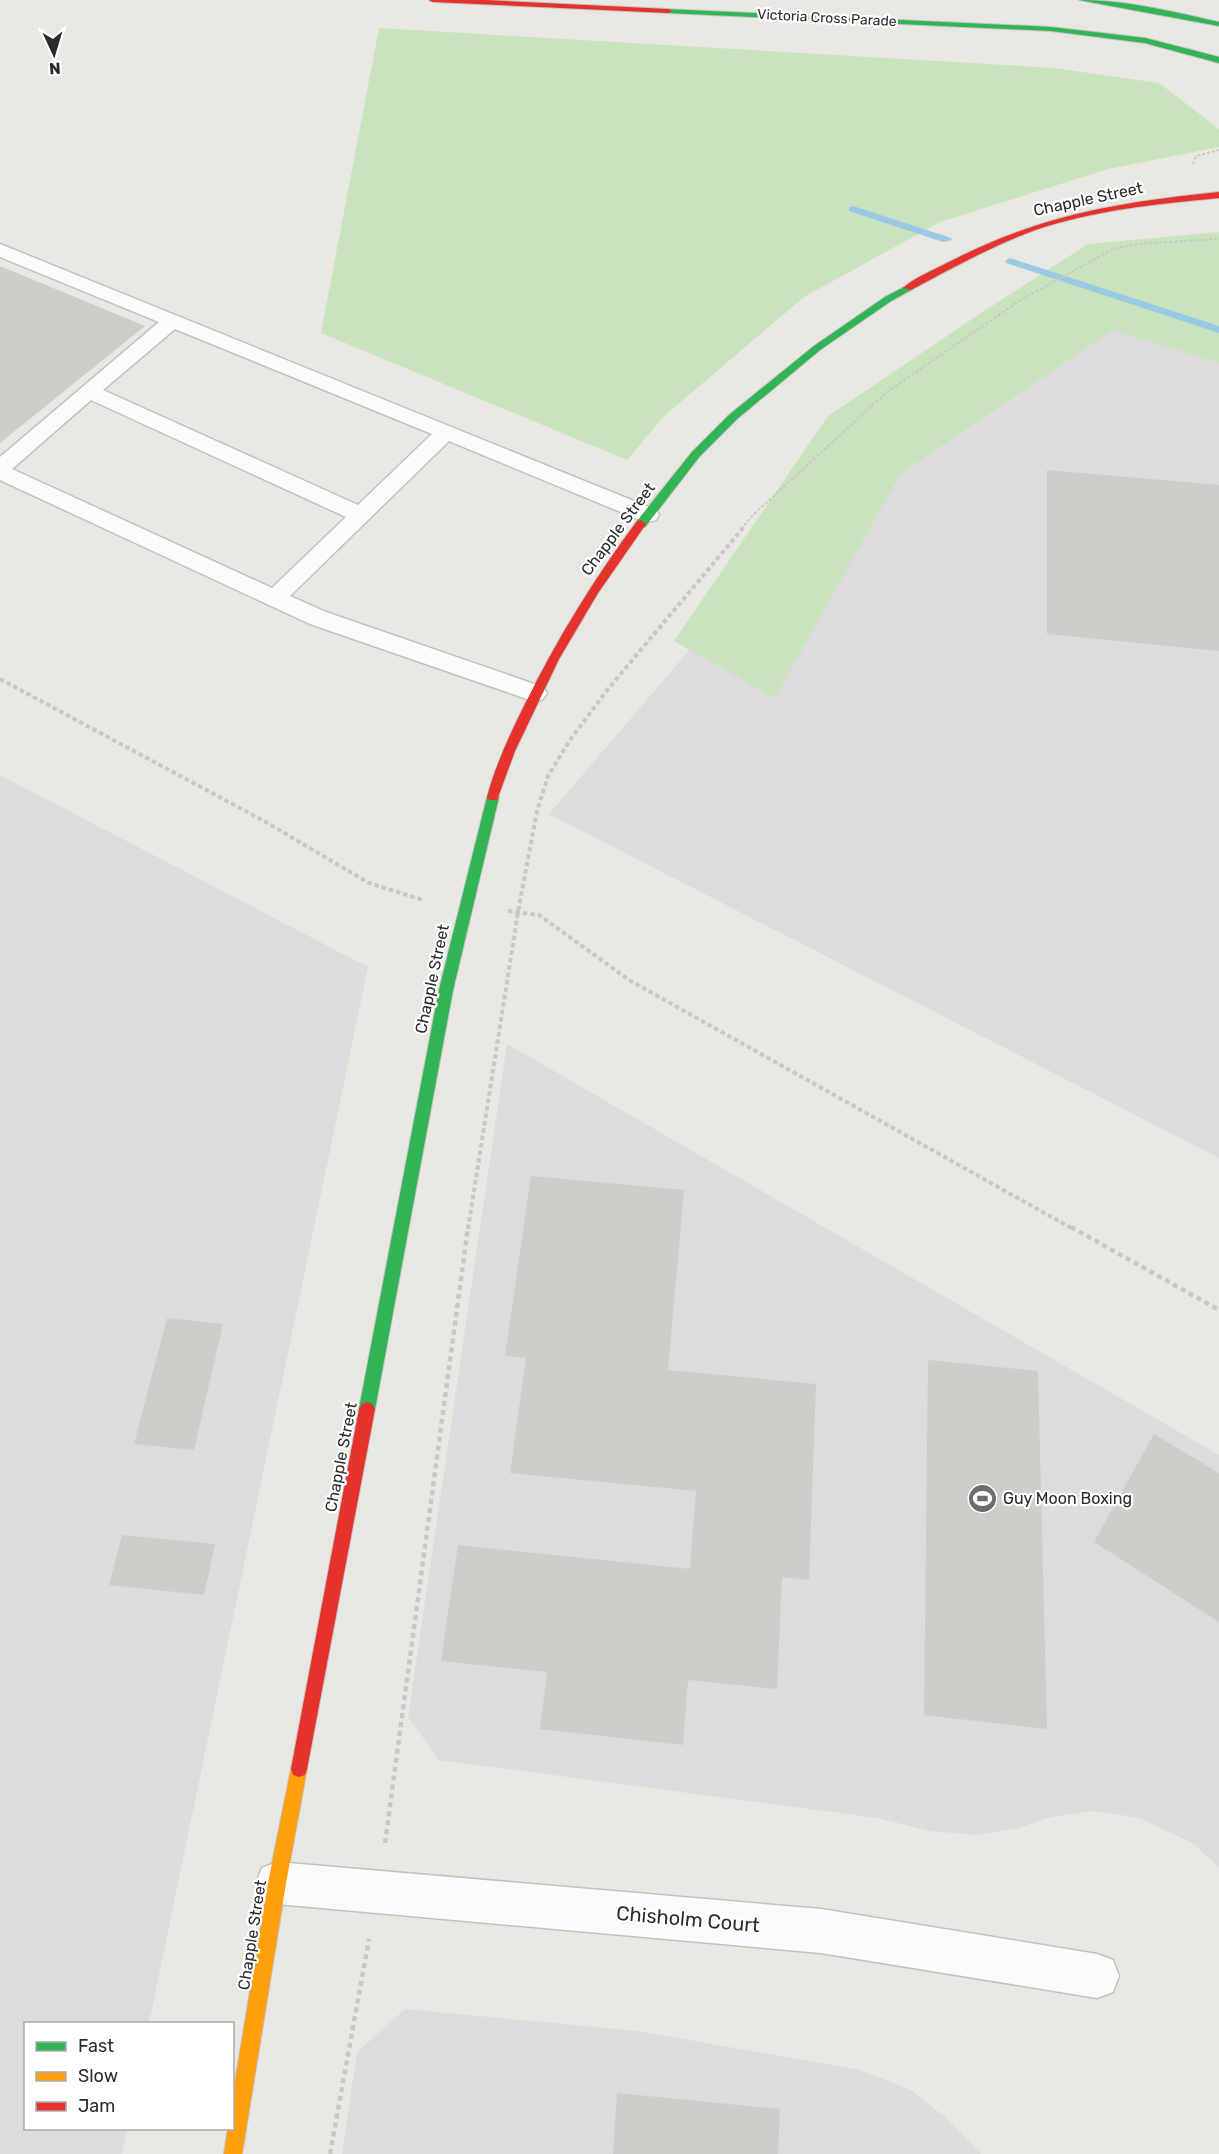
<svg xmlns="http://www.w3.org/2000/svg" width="1219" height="2154" font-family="Rubik,sans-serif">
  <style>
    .industrial { fill: #dedbdd }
    .green { fill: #c8e3bd }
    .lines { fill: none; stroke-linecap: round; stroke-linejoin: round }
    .stream { fill: #9acae6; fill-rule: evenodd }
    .building { fill: #cecdc9 }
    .lane-casing { stroke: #c3c2c2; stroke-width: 3 }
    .street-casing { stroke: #c3c2c2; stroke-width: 3 }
    .fast-casing { stroke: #c3c2c2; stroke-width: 2 }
    .slow-casing { stroke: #c3c2c2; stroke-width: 2 }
    .jam-casing { stroke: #c3c2c2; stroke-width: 2 }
    .path-far2 { stroke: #c8c8c7; stroke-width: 2; stroke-dasharray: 3 2; stroke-linecap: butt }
    .path-far1 { stroke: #c8c8c7; stroke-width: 4; stroke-dasharray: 4.5 3; stroke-linecap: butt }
    .path { stroke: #c8c8c7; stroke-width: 4.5; stroke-dasharray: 5 4; stroke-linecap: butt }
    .lane { fill: #fcfbfb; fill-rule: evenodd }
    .street { fill: #fcfbfb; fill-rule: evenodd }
    .fast { fill: #30b455; fill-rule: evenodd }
    .slow { fill: #ff9f0a; fill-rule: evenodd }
    .jam { fill: #e5322d; fill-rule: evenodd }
    .labels { text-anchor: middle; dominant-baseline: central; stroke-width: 4.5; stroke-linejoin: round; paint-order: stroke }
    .far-street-label { font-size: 14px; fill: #2b2b2b; stroke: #fff }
    .street-label { font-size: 16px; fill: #2b2b2b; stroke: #fff }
    .poi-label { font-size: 16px; fill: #2b2b2b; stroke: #fff; text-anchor: start }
    .near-street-label { font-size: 20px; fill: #2b2b2b; stroke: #fff }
  </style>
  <rect width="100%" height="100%" fill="#e9e7e2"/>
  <path class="industrial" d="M1219,279v879l-670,-344 353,-412z
    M0,775l368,192 -219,1056 -123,1v104l101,1 -5,25h-122z
    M507,1044l712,411v412l-27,-24 -52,-25 -46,-7 -43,6 -36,12 -40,6 -45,-4 -52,-13 -439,-58 -31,-43z
    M405,2009l233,22 222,39 51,20 34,27 36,37h-639l15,-102z"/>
  <path class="green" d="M379,28l675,40 105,15 60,46v18l-111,22 -168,53 -136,75 -140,119 -37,44 -306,-127z
    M1219,232v131l-106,-33 -213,144 -125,224 -101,-57 154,-225 156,-105 104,-67z"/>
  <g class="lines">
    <path class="stream" d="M853,206l98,32 1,2 -9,2 -94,-31v-4z
      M1010,258l209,68v7l-213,-70 -1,-2z"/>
  </g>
  <path class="building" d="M0,266l145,60 -145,117z
    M1047,470l172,15v166l-172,-17z
    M531,1176l153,14 -16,180 148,14 -7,196 -27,-3 -5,112 -89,-9 -5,65 -143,-16 7,-57 -106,-11 17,-116 232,24 6,-78 -186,-18 16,-115 -21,-2z
    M167,1318l56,6 -29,126 -60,-6z
    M928,1360l110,11 9,358 -123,-14z
    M1154,1434l65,39v149l-125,-80z
    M122,1535l93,9 -11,51 -95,-10z
    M617,2093l163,16 -2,45h-165z"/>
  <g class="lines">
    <defs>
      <path id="lane" d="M0,244l656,266 3,5 -3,5 -8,2 -8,-2 -191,-79 -159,155 36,16 217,75 4,6 -4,6 -8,3 -8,-3 -217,-75 -310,-144v-23l159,-135 -159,-65zM175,329l257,105 -74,71 -255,-115zM91,400l255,117 -74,71 -260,-119z"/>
      <path id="street" d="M277,1862l544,47 276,45 16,6 6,16 -6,16 -16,6 -276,-45 -544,-49 -15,-6 -6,-15 6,-15z"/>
      <path id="fast" d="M1079,0c48,0 94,12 140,22v4z
        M665,9l386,18 94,11 74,19v6l-74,-20 -94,-12 -383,-18h-3z
        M908,285l3,1v4l-20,11 -71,49 -83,69 -37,37 -55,71h-8v-6l55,-69 37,-37 85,-69 71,-49z
        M493,792l6,5 -46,193 -78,419 -3,5 -5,2 -5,-2 -3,-5 80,-419 48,-193z"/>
      <path id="slow" d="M299,1761l6,2 2,6 -21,114 -44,271h-18l4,-26h4v-28l36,-217 23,-114 2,-6z"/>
      <path id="jam" d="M429,0h56l183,9 4,2 -4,2 -235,-11z
        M1219,192v6c-62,6 -125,12 -184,32 -43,16 -83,38 -124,60l-8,-2c12,-11 33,-19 48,-27 89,-46 169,-59 268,-69z
        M641,520l5,4 -48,69 -39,66 -44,92 -18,49h-8l-2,-3c9,-33 23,-63 38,-93 32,-65 69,-125 112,-183z
        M367,1402l5,2 3,5 -68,360 -2,6 -6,2 -6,-2 -2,-6 68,-360 3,-5z"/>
    </defs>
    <use href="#lane" class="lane-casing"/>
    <use href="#street" class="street-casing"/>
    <use href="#fast" class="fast-casing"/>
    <use href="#slow" class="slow-casing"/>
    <use href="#jam" class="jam-casing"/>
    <path class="path-far2" d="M1193,164l3,-8 23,-6
      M741,529l12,-14 134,-123 132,-91 94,-52 22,-5 84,-5"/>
    <path class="path-far1" d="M0,679l264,142 105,62 54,17
      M508,911l31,4 90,65 444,249
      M468,1229l50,-317 19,-101 11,-35 22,-36 38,-51 135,-161"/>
    <path class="path" d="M1071,1227l148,83
      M385,1843l83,-616
      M330,2154l39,-215"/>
    <use href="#lane" class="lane"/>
    <use href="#street" class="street"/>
    <use href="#fast" class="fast"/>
    <use href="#slow" class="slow"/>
    <use href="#jam" class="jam"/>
  </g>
  <defs>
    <symbol id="stadium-disc" viewBox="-11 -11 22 22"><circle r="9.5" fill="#6e6d6b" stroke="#fff"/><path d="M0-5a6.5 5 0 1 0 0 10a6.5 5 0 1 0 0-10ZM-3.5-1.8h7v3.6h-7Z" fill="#fff"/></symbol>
  </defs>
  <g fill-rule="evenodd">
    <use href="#stadium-disc" x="966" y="1482" width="33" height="33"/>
  </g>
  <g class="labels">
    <g class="far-street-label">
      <text transform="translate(827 18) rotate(3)">Victoria Cross Parade</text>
    </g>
    <g class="street-label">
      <text transform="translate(1088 199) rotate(-12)">Chapple Street</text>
      <text transform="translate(618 529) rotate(-53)">Chapple Street</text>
      <text transform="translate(432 979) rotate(-78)">Chapple Street</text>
      <text transform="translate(341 1457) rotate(-79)">Chapple Street</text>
      <text transform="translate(252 1935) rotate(-81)">Chapple Street</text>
    </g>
    <g class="poi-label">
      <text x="1003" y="1498">Guy Moon Boxing</text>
    </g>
    <g class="near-street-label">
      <text transform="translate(688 1919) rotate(5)">Chisholm Court</text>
    </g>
  </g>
  <rect x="24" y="2022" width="210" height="108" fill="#ffffff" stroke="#aaaaaa" stroke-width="1.5"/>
  <rect x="36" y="2042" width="30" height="9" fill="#30b455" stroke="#aaaaaa" stroke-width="1.5"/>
  <text x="78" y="2052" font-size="18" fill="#2b2b2b">Fast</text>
  <rect x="36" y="2072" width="30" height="9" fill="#ff9f0a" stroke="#aaaaaa" stroke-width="1.5"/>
  <text x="78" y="2082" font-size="18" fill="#2b2b2b">Slow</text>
  <rect x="36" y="2102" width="30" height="9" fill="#e5322d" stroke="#aaaaaa" stroke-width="1.5"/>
  <text x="78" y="2112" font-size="18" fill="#2b2b2b">Jam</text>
  <g transform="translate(54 54) rotate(176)" stroke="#ffffff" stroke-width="4.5" paint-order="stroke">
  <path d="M0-4.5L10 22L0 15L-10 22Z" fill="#2b2b2b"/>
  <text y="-9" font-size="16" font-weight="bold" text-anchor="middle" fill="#2b2b2b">N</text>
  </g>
</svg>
